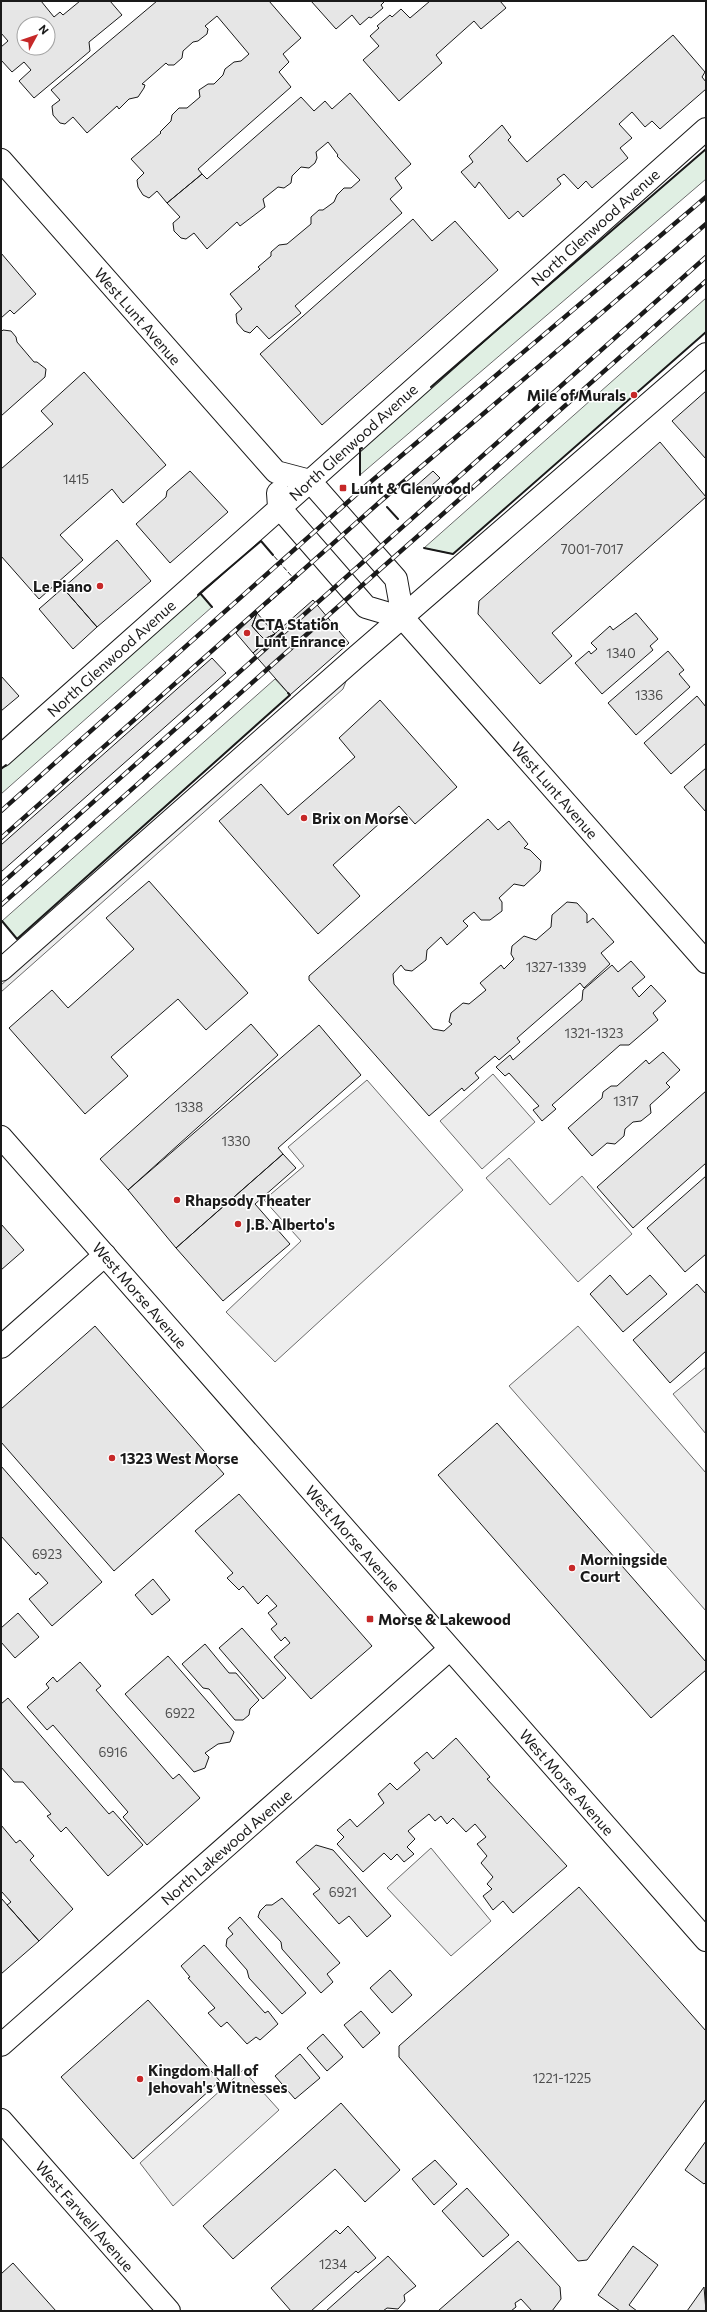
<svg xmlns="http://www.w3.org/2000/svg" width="707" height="2312" font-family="Commissioner,sans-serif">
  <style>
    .green { fill: #e0efe3; stroke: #6a6a6a }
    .parking { fill: #ededed; stroke: #6a6a6a }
    .building { fill: #e6e6e6; stroke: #1a1a1a; fill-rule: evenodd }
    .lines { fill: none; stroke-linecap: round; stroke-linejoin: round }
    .street-casing { stroke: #1a1a1a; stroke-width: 24 }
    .secondary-casing { stroke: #1a1a1a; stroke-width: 24 }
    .street { stroke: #fff; stroke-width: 22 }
    .secondary { stroke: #fff; stroke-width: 22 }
    .rail-casing { stroke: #1a1a1a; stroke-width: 4.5 }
    .rail { stroke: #fff; stroke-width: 3; stroke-dasharray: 9; stroke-linecap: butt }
    .fence { stroke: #1a1a1a; stroke-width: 1; stroke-dasharray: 5 2; stroke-linecap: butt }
    .wall { stroke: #1a1a1a; stroke-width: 2 }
    .poi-dot { fill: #c62828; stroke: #fff; stroke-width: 1.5 }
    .labels { text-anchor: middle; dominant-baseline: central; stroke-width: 3; stroke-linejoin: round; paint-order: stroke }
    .number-label { font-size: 13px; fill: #4d4d4d }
    .street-label { font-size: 15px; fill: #1a1a1a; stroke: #fff }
    .poi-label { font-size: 15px; font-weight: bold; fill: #1a1a1a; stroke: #fff; text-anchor: start }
  </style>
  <rect width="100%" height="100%" fill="#fff"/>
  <path class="green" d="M706,149v30l-346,296v-26z
    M706,298v34l-253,222 -29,-6z
    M200,593l12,14 -211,187v-25z
    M275,679l15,16 -273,244 -15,-18z"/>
  <path class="parking" d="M348,676l-5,13 -342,303v-7z
    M493,1074l42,48 -53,47 -42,-48z
    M367,1080l96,110 -188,172 -49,-50 75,-71 -37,-41 40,-34 -16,-19z
    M509,1158l41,47 32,-29 50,58 -54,48 -92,-104z
    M578,1326l128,147v138l-197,-225z
    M706,1367v67l-33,-40z
    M431,1848l60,73 -40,35 -64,-68z
    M243,2070l36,40 -106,96 -33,-43z"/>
  <path class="building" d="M1,1h40l13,16 6,-5 3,3 17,-14h30l12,14 -33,27 1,9 -56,47 -15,-17 12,-11 -7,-8 -12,10 -11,-12v-13l7,-6 -7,-8zM24,24h24v24h-24z
    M157,1h112l32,37 -18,16 6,8 -10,10 12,15 -93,82 4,5 -35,29 -10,-12 -8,7 -6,-3 -5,-8 -1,-7 7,-7 -13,-14 30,-26 -1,-1 11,-11 1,-6 7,-7h8l13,-11 -1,-7 9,-6h6l9,-9 2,-6 9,-7 7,-1 8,-7 -32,-38 -12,10 3,3 -1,5 -9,7 -5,1 -10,9 -1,7 -8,7h-6l-2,-2 -24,21 3,1 -1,3 -6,9 -9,2 -10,10 -2,-3 -30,27 -14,-16 -8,7 -5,-1 -7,-8 -1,-9 8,-6 -9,-10z
    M311,1h74l-4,4 2,3 -12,10 -2,-1 -9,8 -8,-10 -16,14z
    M430,1h70l6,7 -25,21 -7,-8 -38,34 6,8 -43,38 -36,-41 16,-14 -9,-10 9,-8 -2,-2 13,-11 2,2 9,-8 9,9z
    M673,35l32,37 -3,5 4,5v7l-46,40 -8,-8 -7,6 -13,-15 -13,12 13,14 -12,10 8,10 -36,30 -6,-7 -8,8 -14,-15 -7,5 4,5 -38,33 -5,-6 -9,8 -30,-37 -4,6 -14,-16 12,-10 -4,-6 33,-31 9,12 -3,3 19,22z
    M350,93l61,71 -16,14 7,10 -12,11 12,14 -107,93 6,7 -32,26 -12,-13 -7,7 -6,-2 -7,-8 -1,-9 6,-5 -12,-15 30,-25 -2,-2 13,-11v-4l8,-7 8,-1 24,-20v-7l8,-7h4l11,-8 3,-7 7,-7h7l9,-8 -23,-24 1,-1 -10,-13 -12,10 1,6 -2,5 -6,5 -8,-1 -9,9 -1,7 -7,5 -6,-1 -15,12 2,8 -25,19 -3,-4 -30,27 -13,-16 -8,6 -5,-1 -7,-7 -1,-8 7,-6 -13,-14 35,-29 5,5 94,-82 13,14 11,-10 7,8z
    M413,219l19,22 23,-20 43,49 -176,155 -62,-71z
    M1,253l35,41 -22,20 -4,-4 -9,8z
    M3,330l8,1 5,6 1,5 17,20h3l9,7 -1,8 -44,39v-84z
    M84,372l82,93 -43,38 -11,-14 -52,46 23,25 -44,39 -38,-43v-87l52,-45 -12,-13z
    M706,391v68l-34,-38z
    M660,442l46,55 -154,136 20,23 -32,28 -62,-70 1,-13z
    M190,471l38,41 -58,51 -34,-39 30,-27 1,-6z
    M433,471l7,7 -17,15 -7,-7z
    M117,540l34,41 -54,46 -34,-39z
    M63,588l34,39 -24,22 -34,-40z
    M313,600l36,43 -59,52 -37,-42z
    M257,613l18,21 -11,5 -6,-6 -6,-7z
    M257,613l-5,13 6,7 6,6 11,-5 -22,19 -17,-20z
    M636,613l22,26 -8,7 3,4 -51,44 -27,-31 14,-12 2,3 6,-5 -6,-6 19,-17 3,4z
    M668,651l16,19 -5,4 11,13 -54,48 -28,-32z
    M212,658l14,15 -225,199v-27z
    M1,676l18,20 -18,15z
    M697,696l9,11v36l-35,31 -27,-31z
    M380,700l77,87 -42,37 -16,-18 -66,59 27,31 -42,38 -99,-113 42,-37 27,31 67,-58 -16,-19z
    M706,768v44l-22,-25z
    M488,819l10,11 11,-9 19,23 -4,4 6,2 11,11 -1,10 -16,15 -10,-2 -15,14 3,4v9l-12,9h-9l-7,-8 -11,9 5,5 -21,19 -6,-8 -14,13 -1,10 -14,11 -7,-1 -4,-5 -8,9 1,10 39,45 11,2 8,-7 -3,-2 2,-9 12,-10 6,1 17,-14 -6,-7 21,-18 3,4 10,-10 -3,-5 1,-8 12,-10 12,4 15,-13 1,-12 15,-13 10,1 10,11v9l6,-5 21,24 -13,11 9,11 -26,24 -4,-5 -63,55 3,4 -21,18 -4,-4 -20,17 4,5 -15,13 -2,-3 -33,28 -120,-136v-4z
    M149,881l99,112 -42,37 -28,-31 -67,58 17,19 -43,38 -76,-86 43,-38 16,18 66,-59 -28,-31z
    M631,961l14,16 -13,11 7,9 12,-12 15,16 -13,12 5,7 -29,25h-9l-68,60 4,4 -14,12 -9,-11 6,-4 -30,-33 -4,3 -9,-9 14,-12 3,5 69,-60 1,-10 29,-25 6,7z
    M251,1024l27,31 -150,135 -28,-31z
    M319,1025l42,50 -83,73 5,6 -107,94 -48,-58z
    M663,1052l17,18 -14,13 4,4 -20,18 1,8 -10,8 -8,1 -8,7 -1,7 -9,8 -8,-1 -15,13 -24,-28 34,-30 1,-6 8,-6h6l29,-26 3,4z
    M706,1091v72l-73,65 -36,-41z
    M283,1154l13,14 -41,36 35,40 -67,57 -47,-53z
    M706,1176v78l-21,18 -38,-44z
    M1,1224l23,26 -23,20z
    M610,1275l17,20 23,-20 17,19 -44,38 -33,-38z
    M697,1284l9,10v57l-36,32 -37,-43z
    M95,1326l129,148 -110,97 -113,-129v-33z
    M497,1423l209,239v8l-55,48 -213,-243z
    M1,1466l101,116 -50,44 -23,-27 19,-16 -10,-11 -2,3 -35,-39z
    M239,1494l133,152 -61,53 -37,-42 16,-14 -5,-6 -4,4 -10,-12 6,-5 -9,-11 9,-7 -10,-11 -9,9 -15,-18 -4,4 -12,-12 6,-5 -38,-42z
    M153,1579l17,21 -18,15 -17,-20z
    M18,1613l21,24 -24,21 -14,-16v-14z
    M242,1628l44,50 -23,21 -44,-51z
    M205,1644l24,29h7l23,27 -9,9 -1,6 -6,5h-8l-26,-31 -6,-1 -21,-24z
    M168,1656l66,76 -4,10 -12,2 -13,9 4,4 -4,11 -11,4 -69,-78z
    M80,1662l21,24 -5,4 77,89 6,-5 21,24 -53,47 -24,-28 5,-5 -75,-87 -6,5 -20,-23 22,-19 -3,-4 7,-7 4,5z
    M8,1698l101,116 4,-3 30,34 -35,31 -42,-49 -5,5 -14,-16 4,-2 -28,-32h-9l-13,-15v-63z
    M456,1738l34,39 -3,2 80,87 -54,47 -10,-12 -10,9 -10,-14 9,-7 -5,-5 6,-7 -12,-14 6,-7 -10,-12 9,-7 -11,-13 -9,8 -13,-14 -6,6 -6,-8 -6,5 -6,-7 -21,17 7,8 -8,8 7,7 -10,8 -7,-8 -6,6 -7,-7 -21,19 -26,-28 7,-7 -7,-7 13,-11 7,8 27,-24 -6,-9 12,-11 7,7 23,-20 -6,-7 13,-11 6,7z
    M1,1825l15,18 4,-3 14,16 -4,4 43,49 -34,32 -32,-36 4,-3 -10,-11z
    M316,1845l17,5 58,66 -24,21 -18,-21 -10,8 -26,-30 7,-5 -24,-27z
    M579,1887l127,144v68l-119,161 -9,1 -179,-204v-11z
    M1,1898l38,43 -38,33z
    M282,1898l58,65 -13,11 6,8 -12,11 -39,-44 -1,-7 -23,-25 2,-6 6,-6h6z
    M240,1917l66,76 -24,21 -33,-36 -2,-8 -21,-24 1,-7 6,-5 -5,-6z
    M204,1945l61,68 3,-2 10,13 -18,16 -4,-3 -9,7 -20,-22 -6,5 -13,-14 7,-5 -27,-30 2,-1 -9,-11z
    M390,1970l22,25 -20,18 -22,-25z
    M148,2000l72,81 -87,78 -72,-82z
    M361,2011l19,22 -17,15 -19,-23z
    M323,2034l20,23 -16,14 -20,-23z
    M300,2054l20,24 -25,21 -20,-23z
    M341,2103l59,67 -35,32 -30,-33 -102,90 -30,-33z
    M706,2141v41l-2,2 -19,-14z
    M435,2160l22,24 -23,21 -22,-26z
    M467,2188l42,47 -26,22 -41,-46z
    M348,2226l28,32 -18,15 -2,-2 -45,40h-20l-20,-23 65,-58 4,4z
    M518,2241l42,46 1,12 -9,12h-20l-11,-12 -6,4 1,4 -5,4h-73z
    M633,2246l25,19 -29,40 8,6h-17l-22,-16z
    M388,2256l28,30 -12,9 1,6 -7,8 -11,-1 -4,3h-57z
    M13,2263l43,48h-55v-37z
    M704,2287l2,24h-19z"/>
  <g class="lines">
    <defs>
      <path id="street" d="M1,160l275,312 34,9 86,98 7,39 303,344
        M278,493l1,14 87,100 37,11
        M1,756l705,-627
        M1,970l354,-312 351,-304
        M1,1347l104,-92
        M1,2045l449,-396
        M1,2120l168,191"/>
      <path id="secondary" d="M1,1137l705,803"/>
    </defs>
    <use href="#street" class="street-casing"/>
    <use href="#secondary" class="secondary-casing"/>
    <use href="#street" class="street"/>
    <use href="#secondary" class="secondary"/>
    <defs>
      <path id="rail" d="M1,811l367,-327 338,-287
        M1,838l381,-338 324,-276
        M1,884l705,-627
        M1,905l705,-624"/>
    </defs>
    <use href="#rail" class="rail-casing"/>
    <use href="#rail" class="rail"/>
    <path class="fence" d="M257,613l38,-33 -22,-25"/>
    <path class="wall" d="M431,387l275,-238
      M360,475v-26l2,-1
      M387,507l11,12
      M424,548l29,6 253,-222
      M200,593l61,-52 12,14
      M198,595l2,-2 12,14
      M1,769l5,-4
      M2,921l15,18 273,-244 -2,-2"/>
  </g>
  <g class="poi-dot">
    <circle cx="634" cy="395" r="4"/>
    <rect x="339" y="484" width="8" height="8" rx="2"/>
    <circle cx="100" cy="586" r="4"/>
    <circle cx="247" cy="633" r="4"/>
    <circle cx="304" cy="818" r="4"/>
    <circle cx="177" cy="1200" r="4"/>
    <circle cx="238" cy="1224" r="4"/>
    <circle cx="112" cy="1458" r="4"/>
    <circle cx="572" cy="1568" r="4"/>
    <rect x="366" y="1615" width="8" height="8" rx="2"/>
    <circle cx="140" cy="2079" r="4"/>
  </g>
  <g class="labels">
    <g class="number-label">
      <text x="76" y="479">1415</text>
      <text x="592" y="549">7001-7017</text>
      <text x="621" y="653">1340</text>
      <text x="649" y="695">1336</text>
      <text x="556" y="967">1327-1339</text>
      <text x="594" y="1033">1321-1323</text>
      <text x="626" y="1101">1317</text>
      <text x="189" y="1107">1338</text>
      <text x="236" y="1141">1330</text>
      <text x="47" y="1554">6923</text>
      <text x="180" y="1713">6922</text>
      <text x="113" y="1752">6916</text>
      <text x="343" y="1892">6921</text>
      <text x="562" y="2078">1221-1225</text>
      <text x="333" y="2264">1234</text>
    </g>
    <g class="street-label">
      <text transform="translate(595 227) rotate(-42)">North Glenwood Avenue</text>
      <text transform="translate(138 316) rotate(49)">West Lunt Avenue</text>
      <text transform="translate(353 442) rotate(-42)">North Glenwood Avenue</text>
      <text transform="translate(111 658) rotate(-42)">North Glenwood Avenue</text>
      <text transform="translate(555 790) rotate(49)">West Lunt Avenue</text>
      <text transform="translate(140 1295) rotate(49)">West Morse Avenue</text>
      <text transform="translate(353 1538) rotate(49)">West Morse Avenue</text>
      <text transform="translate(567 1782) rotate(49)">West Morse Avenue</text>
      <text transform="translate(226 1847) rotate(-41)">North Lakewood Avenue</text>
      <text transform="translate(85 2216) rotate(49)">West Farwell Avenue</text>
    </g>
    <g class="poi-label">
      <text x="626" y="395" text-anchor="end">Mile of Murals</text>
      <text x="351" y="488">Lunt &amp; Glenwood</text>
      <text x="92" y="586" text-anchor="end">Le Piano</text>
      <text x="255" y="624">CTA Station<tspan x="255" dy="17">Lunt Enrance</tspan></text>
      <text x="312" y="818">Brix on Morse</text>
      <text x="185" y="1200">Rhapsody Theater</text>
      <text x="246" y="1224">J.B. Alberto's</text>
      <text x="120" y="1458">1323 West Morse</text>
      <text x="580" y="1559">Morningside<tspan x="580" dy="17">Court</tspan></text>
      <text x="378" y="1619">Morse &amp; Lakewood</text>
      <text x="148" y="2070">Kingdom Hall of<tspan x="148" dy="17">Jehovah's Witnesses</tspan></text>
    </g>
  </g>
  <rect width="707" height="2312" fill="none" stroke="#1a1a1a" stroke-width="4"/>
  <g transform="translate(36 36) rotate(50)"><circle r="19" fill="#ffffff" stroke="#a3a3a3"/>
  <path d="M0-3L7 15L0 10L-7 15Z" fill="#c62828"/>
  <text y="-6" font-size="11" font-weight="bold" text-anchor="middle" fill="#1a1a1a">N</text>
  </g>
</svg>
